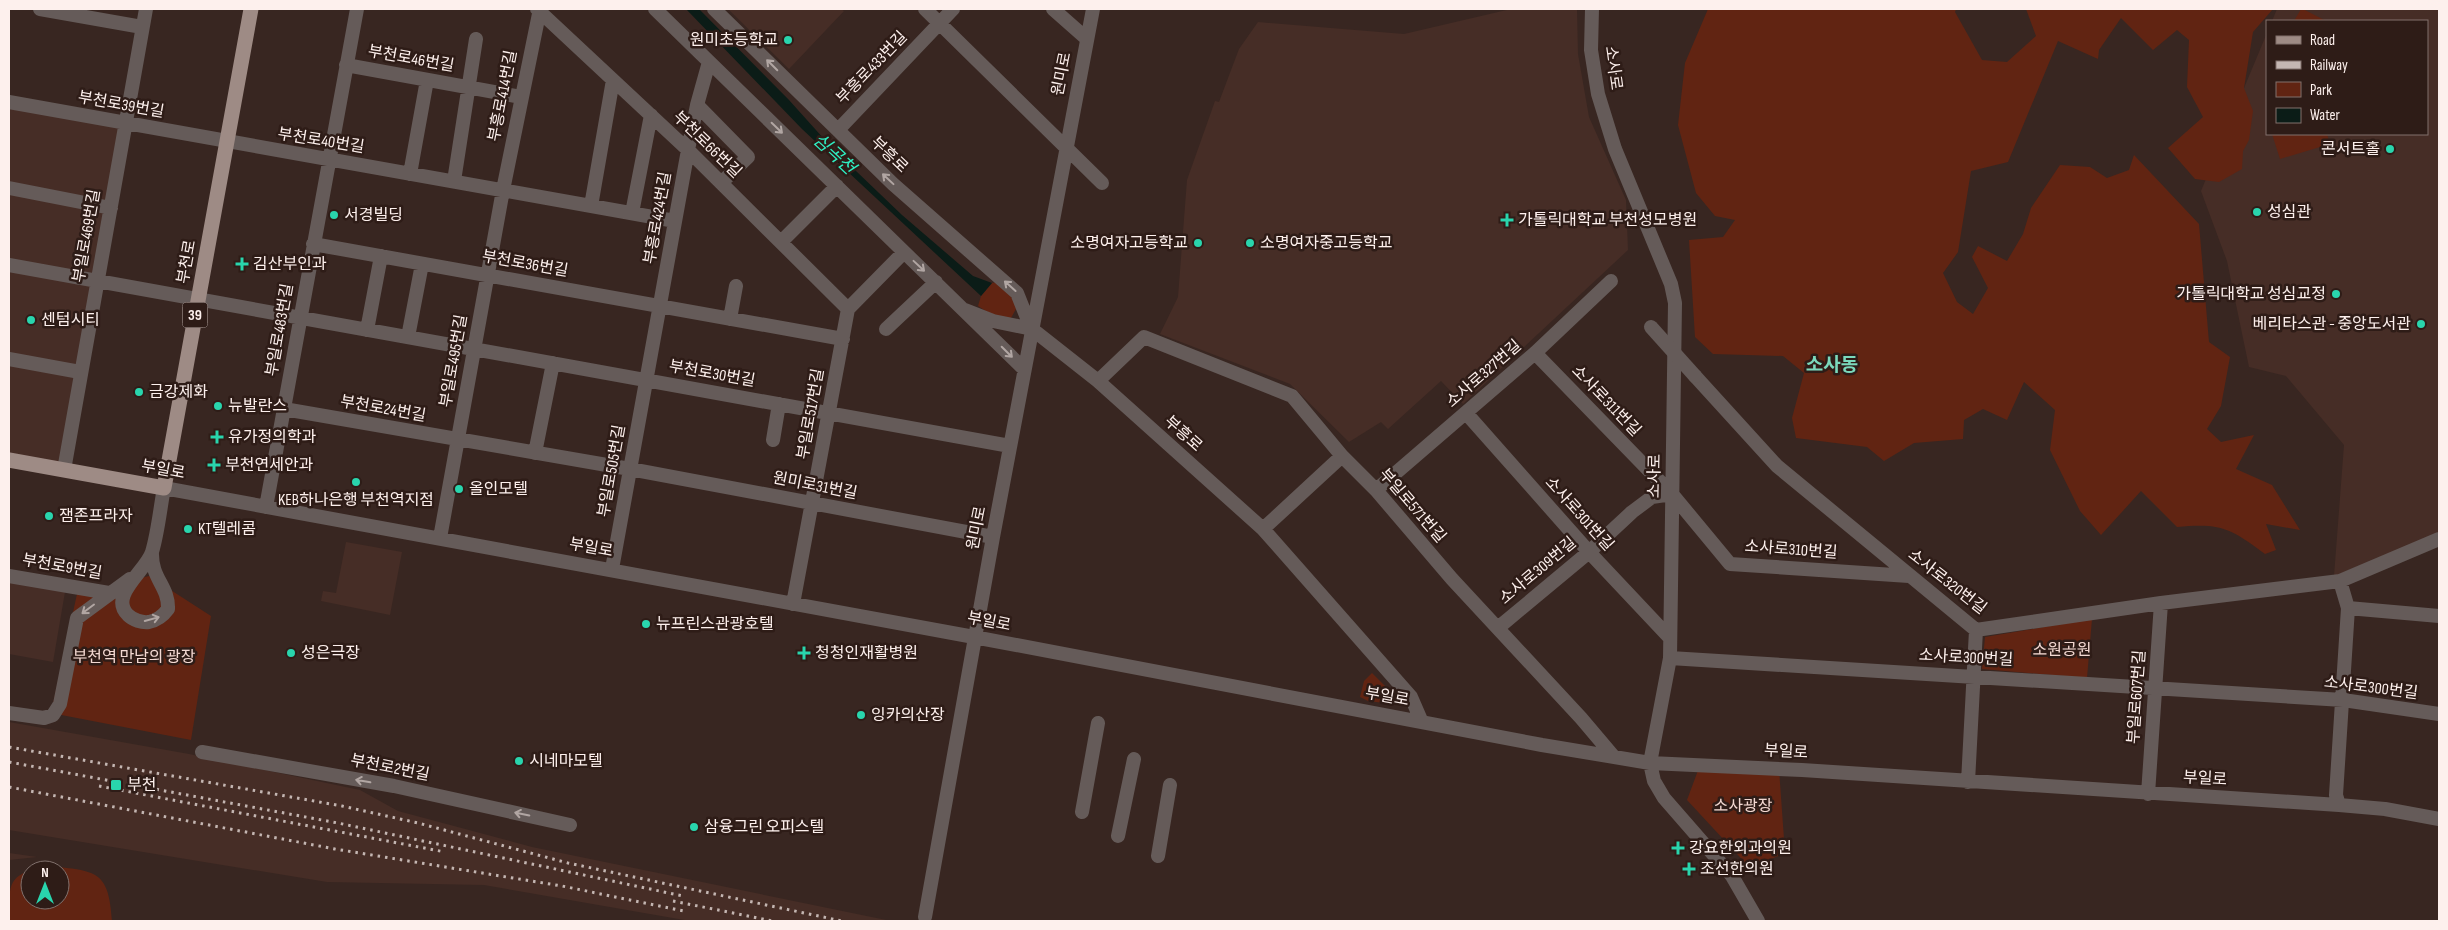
<svg xmlns="http://www.w3.org/2000/svg" width="2448" height="930" font-family="'Sofia Sans Condensed','Noto Sans KR',sans-serif">
  <style>
    .built { fill: #462d26 }
    .green { fill: #612412; fill-rule: evenodd }
    .water { fill: #0b1c17 }
    .lines { fill: none; stroke-linecap: round; stroke-linejoin: round }
    .minor { stroke: #655b59; stroke-width: 14 }
    .major { stroke: #9e8b85; stroke-width: 15 }
    .rail { stroke: #c4b6b2; stroke-width: 3; stroke-dasharray: 2.5 5; stroke-linecap: butt }
    .minor-bridge { stroke: #655b59; stroke-width: 14 }
    .oneway { stroke: #b1a6a3 }
    .poi-dot { fill: #29d5ad; stroke: #2e1c17; stroke-width: 2 }
    .labels { text-anchor: middle; dominant-baseline: central; stroke-width: 5; stroke-linejoin: round; paint-order: stroke }
    .shield { fill: #2e1c17; stroke: #bfb0ad; stroke-width: 1 }
    .shield-label { font-size: 15px; font-weight: bold; fill: #fdf0ed }
    .poi-label { font-size: 16px; fill: #fdf0ed; stroke: #2e1c17; text-anchor: start }
    .street-label { font-size: 16px; fill: #fdf0ed; stroke: #2e1c17 }
    .park-label { font-size: 16px; fill: #f3d8d1; stroke: #2e1c17 }
    .water-label { font-size: 18px; font-style: italic; fill: #2fefc3; stroke: #2e1c17 }
    .quarter-label { font-size: 19px; font-weight: bold; fill: #7bd9bc; stroke: #2e1c17 }
  </style>
  <rect width="100%" height="100%" fill="#382621"/>
  <path class="built" d="M728,9h113l3,2 -55,58z
    M1511,9h66l1,45 11,63 37,83 2,50 -165,154 -22,-23 -53,48 -7,-7 -32,20 -59,-58 -130,-50 18,-37 9,-117 28,-79 4,1 20,-53 19,-27 146,12z
    M2277,9h162v525l-105,42 10,-131 -58,-69 -37,-9 -22,-106 -26,-70 66,-158v101h160v-113h-155z
    M9,103l114,22 -59,345 -55,-10z
    M346,542l56,10 -12,63 -69,-14 2,-10 13,2z
    M9,582l56,10 -12,70 -44,-8z
    M9,722l180,32 171,36 38,21 134,36 359,74h-201l-206,-36 -157,-3 -318,-52z
    M9,853l28,4 -28,3z"/>
  <path class="green" d="M1708,9h248l-1,3 27,48 25,2 29,-26 -10,-27h247l-20,23 -9,56 9,23 -4,29 -6,11 -1,18 -23,13 -24,-3 -27,-31 35,-31 -16,-30 2,-47 -12,-10 -24,20 -32,-32 -22,32 -1,9 -40,-18 -50,121 -37,9 -13,81 -15,21 14,29 16,12 15,-26 -16,-31 6,-11 29,15 16,-27 8,-26 29,-43 30,2 17,11 22,-8 5,-15 65,69 10,118 21,15 -9,49 -14,23 14,13 33,-7 -18,34 36,16 28,45 -34,-6 10,26 -11,4c-35,-26 -44,-31 -88,-27l-36,-36 -40,44 -21,-24 -30,-61 5,-40 -31,-28 -17,38 -24,-11 -19,11 -1,19 -49,4 -30,18 -17,-14 -71,-9 -4,-20 12,-45 -21,-17 -70,-2 -18,-17 -6,-97 34,-3 12,-17 -20,-4 -19,-23 -18,-68 7,-62z
    M2301,9h2l23,12h-32z
    M2272,134h55l3,10 -50,15z
    M997,282l10,7 10,18 -6,11 -16,-1 -17,-11 3,-10 11,-13z
    M149,576l62,40 -20,124 -140,-27 26,-119z
    M2092,619l-5,59 -105,-9 3,-32z
    M1372,673l25,25 -5,6 -24,-3 -8,-4 4,-16z
    M1700,765l79,4 6,84 -35,15 -63,-68z
    M49,866c47,5 60,4 63,55h-103c0,-39 -2,-47 40,-55zM30,870h30v30h-30z"/>
  <path class="water" d="M686,9l14,1 89,90 44,49 69,66 71,61 19,7 -11,13 -179,-167z"/>
  <g class="lines">
    <path class="minor" d="M40,9l102,18
      M537,9l151,141 160,159
      M655,9l369,360
      M714,9l179,175 124,109 14,35
      M925,9l177,174
      M1053,9l34,30
      M1592,9l-1,41 7,44 17,55 56,135 4,19 -5,355 -20,105 4,18 10,17 68,78 26,45
      M346,65l175,32
      M9,102l666,119
      M697,105l51,52 -27,26
      M838,130l115,-121
      M410,174l17,-94
      M454,181l22,-142
      M9,188l102,20
      M591,206l22,-126
      M632,213l19,-98
      M781,242l56,-56
      M313,244l530,95
      M9,265l1001,181
      M965,310l28,11 39,8 66,52 165,148 148,168 10,23
      M730,319l6,-33
      M886,329l50,-47
      M367,330l14,-74
      M408,337l14,-73
      M1535,353l137,141 58,70 179,12
      M9,359l71,13
      M1695,376l82,90 199,164 185,-27 179,-22 99,-42
      M1098,381l46,-44 148,59 50,60 34,34 76,89 129,139 33,39
      M284,409l346,60 363,68
      M1466,413l123,139 80,85
      M773,440l6,-36
      M535,453l18,-90
      M64,470l82,-461
      M1376,490l159,-137 76,-72
      M266,507l91,-498
      M1263,529l79,-73
      M440,538l63,-348 37,-181
      M152,552c-1,27 17,34 16,57 -5,7 -10,11 -19,13 -7,1 -16,-2 -21,-7 -20,-19 18,-44 24,-63 6,-20 8,-43 12,-64l810,149 568,108 108,18 152,7 537,35 46,4 54,10
      M612,569l76,-419 9,-45 12,-43
      M9,576l100,17
      M793,604l55,-295 56,-57
      M2348,608l91,8
      M1499,627l90,-75 43,-40 20,-15 20,-3
      M1670,658l673,42 96,14
      M9,713l35,5 9,-3 7,-11 17,-86 53,-39
      M202,752l192,34 176,39
      M1968,782l8,-152
      M2148,794l13,-191
      M2339,805l-3,-10 12,-187 -8,-27
      M1082,812l16,-89
      M1118,836l16,-77
      M1158,856l12,-71
      M925,917l68,-380 100,-528"/>
    <path class="major" d="M9,460l155,28 87,-479"/>
    <path class="rail" d="M9,747l333,59 76,17 150,40 274,58
      M9,762l329,61 345,73
      M99,786l346,66
      M9,787l326,62 227,37 122,25
      M673,901l100,20"/>
    <path class="minor-bridge" d="M1651,327l44,49"/>
  </g>
  <defs><path id="oneway-shaft" d="M-6 0H5M1.5-3L5.5 0L1.5 3" fill="none" stroke-width="1.6" stroke-linecap="round" stroke-linejoin="round" transform="scale(1.25)"/></defs>
  <g class="oneway">
    <use href="#oneway-shaft" transform="translate(772 65) rotate(-135)"/>
    <use href="#oneway-shaft" transform="translate(777 128) rotate(44)"/>
    <use href="#oneway-shaft" transform="translate(888 179) rotate(-137)"/>
    <use href="#oneway-shaft" transform="translate(919 266) rotate(43)"/>
    <use href="#oneway-shaft" transform="translate(1010 286) rotate(-138)"/>
    <use href="#oneway-shaft" transform="translate(1007 352) rotate(45)"/>
    <use href="#oneway-shaft" transform="translate(88 609) rotate(143)"/>
    <use href="#oneway-shaft" transform="translate(152 619) rotate(-15)"/>
    <use href="#oneway-shaft" transform="translate(363 781) rotate(-170)"/>
    <use href="#oneway-shaft" transform="translate(522 814) rotate(-168)"/>
  </g>
  <g class="poi-dot">
    <circle cx="788" cy="40" r="5"/>
    <circle cx="2390" cy="149" r="5"/>
    <circle cx="2257" cy="212" r="5"/>
    <circle cx="334" cy="215" r="5"/>
    <path d="M1504.5 212.5h5v5h5v5h-5v5h-5v-5h-5v-5h5z"/>
    <circle cx="1198" cy="243" r="5"/>
    <circle cx="1250" cy="243" r="5"/>
    <path d="M239.5 256.5h5v5h5v5h-5v5h-5v-5h-5v-5h5z"/>
    <circle cx="2336" cy="294" r="5"/>
    <circle cx="31" cy="320" r="5"/>
    <circle cx="2421" cy="324" r="5"/>
    <circle cx="139" cy="392" r="5"/>
    <circle cx="218" cy="406" r="5"/>
    <path d="M214.5 429.5h5v5h5v5h-5v5h-5v-5h-5v-5h5z"/>
    <path d="M211.5 457.5h5v5h5v5h-5v5h-5v-5h-5v-5h5z"/>
    <circle cx="356" cy="482" r="5"/>
    <circle cx="459" cy="489" r="5"/>
    <circle cx="49" cy="516" r="5"/>
    <circle cx="188" cy="529" r="5"/>
    <circle cx="646" cy="624" r="5"/>
    <circle cx="291" cy="653" r="5"/>
    <path d="M801.5 645.5h5v5h5v5h-5v5h-5v-5h-5v-5h5z"/>
    <circle cx="861" cy="715" r="5"/>
    <circle cx="519" cy="761" r="5"/>
    <rect x="110" y="779" width="12" height="12" rx="2.5"/>
    <circle cx="694" cy="827" r="5"/>
    <path d="M1675.5 840.5h5v5h5v5h-5v5h-5v-5h-5v-5h5z"/>
    <path d="M1686.5 861.5h5v5h5v5h-5v5h-5v-5h-5v-5h5z"/>
  </g>
  <g class="labels">
    <rect class="shield" x="182.5" y="302.5" width="25" height="25" rx="4"/>
    <g class="shield-label">
      <text x="195" y="315">39</text>
    </g>
    <g class="poi-label">
      <text x="778" y="40" text-anchor="end">원미초등학교</text>
      <text x="2380" y="149" text-anchor="end">콘서트홀</text>
      <text x="2267" y="212">성심관</text>
      <text x="344" y="215">서경빌딩</text>
      <text x="1518" y="220">가톨릭대학교 부천성모병원</text>
      <text x="1188" y="243" text-anchor="end">소명여자고등학교</text>
      <text x="1260" y="243">소명여자중고등학교</text>
      <text x="253" y="264">김산부인과</text>
      <text x="2326" y="294" text-anchor="end">가톨릭대학교 성심교정</text>
      <text x="41" y="320">센텀시티</text>
      <text x="2411" y="324" text-anchor="end">베리타스관 - 중앙도서관</text>
      <text x="149" y="392">금강제화</text>
      <text x="228" y="406">뉴발란스</text>
      <text x="228" y="437">유가정의학과</text>
      <text x="225" y="465">부천연세안과</text>
      <text x="469" y="489">올인모텔</text>
      <text x="356" y="500" text-anchor="middle">KEB하나은행 부천역지점</text>
      <text x="59" y="516">잼존프라자</text>
      <text x="198" y="529">KT텔레콤</text>
      <text x="656" y="624">뉴프린스관광호텔</text>
      <text x="301" y="653">성은극장</text>
      <text x="815" y="653">청청인재활병원</text>
      <text x="871" y="715">잉카의산장</text>
      <text x="529" y="761">시네마모텔</text>
      <text x="127" y="785">부천</text>
      <text x="704" y="827">삼융그린 오피스텔</text>
      <text x="1689" y="848">강요한외과의원</text>
      <text x="1700" y="869">조선한의원</text>
    </g>
    <g class="street-label">
      <text transform="translate(411 59) rotate(10)">부천로46번길</text>
      <text transform="translate(872 68) rotate(-46)">부흥로433번길</text>
      <text transform="translate(1613 68) rotate(82)">소사로</text>
      <text transform="translate(1062 74) rotate(-79)">원미로</text>
      <text transform="translate(503 96) rotate(-79)">부흥로414번길</text>
      <text transform="translate(121 105) rotate(10)">부천로39번길</text>
      <text transform="translate(321 141) rotate(9)">부천로40번길</text>
      <text transform="translate(707 145) rotate(44)">부천로66번길</text>
      <text transform="translate(889 155) rotate(44)">부흥로</text>
      <text transform="translate(658 218) rotate(-80)">부흥로424번길</text>
      <text transform="translate(87 236) rotate(-80)">부일로469번길</text>
      <text transform="translate(187 262) rotate(-80)">부천로</text>
      <text transform="translate(525 264) rotate(10)">부천로36번길</text>
      <text transform="translate(280 330) rotate(-80)">부일로483번길</text>
      <text transform="translate(454 361) rotate(-80)">부일로495번길</text>
      <text transform="translate(712 374) rotate(10)">부천로30번길</text>
      <text transform="translate(1484 374) rotate(-41)">소사로327번길</text>
      <text transform="translate(1606 401) rotate(46)">소사로311번길</text>
      <text transform="translate(383 409) rotate(10)">부천로24번길</text>
      <text transform="translate(811 414) rotate(-80)">부일로517번길</text>
      <text transform="translate(1183 434) rotate(42)">부흥로</text>
      <text transform="translate(163 470) rotate(10)">부일로</text>
      <text transform="translate(612 471) rotate(-80)">부일로505번길</text>
      <text transform="translate(1655 476) rotate(-89)">소사로</text>
      <text transform="translate(815 486) rotate(11)">원미로31번길</text>
      <text transform="translate(1412 506) rotate(49)">부일로571번길</text>
      <text transform="translate(1579 514) rotate(48)">소사로301번길</text>
      <text transform="translate(977 528) rotate(-79)">원미로</text>
      <text transform="translate(591 548) rotate(10)">부일로</text>
      <text transform="translate(1791 550) rotate(4)">소사로310번길</text>
      <text transform="translate(62 567) rotate(10)">부천로9번길</text>
      <text transform="translate(1538 571) rotate(-40)">소사로309번길</text>
      <text transform="translate(1947 582) rotate(38)">소사로320번길</text>
      <text transform="translate(989 622) rotate(11)">부일로</text>
      <text transform="translate(1966 658) rotate(3)">소사로300번길</text>
      <text transform="translate(2371 688) rotate(7)">소사로300번길</text>
      <text transform="translate(1387 697) rotate(10)">부일로</text>
      <text transform="translate(2137 697) rotate(-86)">부일로607번길</text>
      <text transform="translate(1786 752) rotate(3)">부일로</text>
      <text transform="translate(390 768) rotate(11)">부천로2번길</text>
      <text transform="translate(2205 779) rotate(3)">부일로</text>
    </g>
    <g class="park-label">
      <text x="2062" y="650">소원공원</text>
      <text x="134" y="657">부천역 만남의 광장</text>
      <text x="1743" y="806">소사광장</text>
    </g>
    <g class="water-label">
      <text transform="translate(834 154) rotate(43)">심곡천</text>
    </g>
    <g class="quarter-label">
      <text x="1832" y="365">소사동</text>
    </g>
  </g>
  <rect width="2448" height="930" fill="none" stroke="#fdf0ed" stroke-width="20"/>
  <rect x="2266" y="20" width="162" height="115" fill="#2e1c17" stroke="#81716d"/>
  <rect x="2276" y="36" width="25" height="8" fill="#9e8b85" stroke="#81716d"/>
  <text x="2310" y="45" font-size="15" fill="#fdf0ed">Road</text>
  <rect x="2276" y="61" width="25" height="8" fill="#c4b6b2" stroke="#81716d"/>
  <text x="2310" y="70" font-size="15" fill="#fdf0ed">Railway</text>
  <rect x="2276" y="82" width="25" height="15" fill="#612412" stroke="#81716d"/>
  <text x="2310" y="95" font-size="15" fill="#fdf0ed">Park</text>
  <rect x="2276" y="108" width="25" height="15" fill="#0b1c17" stroke="#81716d"/>
  <text x="2310" y="120" font-size="15" fill="#fdf0ed">Water</text>
  <g transform="translate(45 885)"><circle r="24" fill="#2e1c17" stroke="#81716d"/>
  <path d="M0-4L9 19L0 12L-9 19Z" fill="#29d5ad"/>
  <text y="-8" font-size="14" font-weight="bold" text-anchor="middle" fill="#fdf0ed">N</text>
  </g>
</svg>
